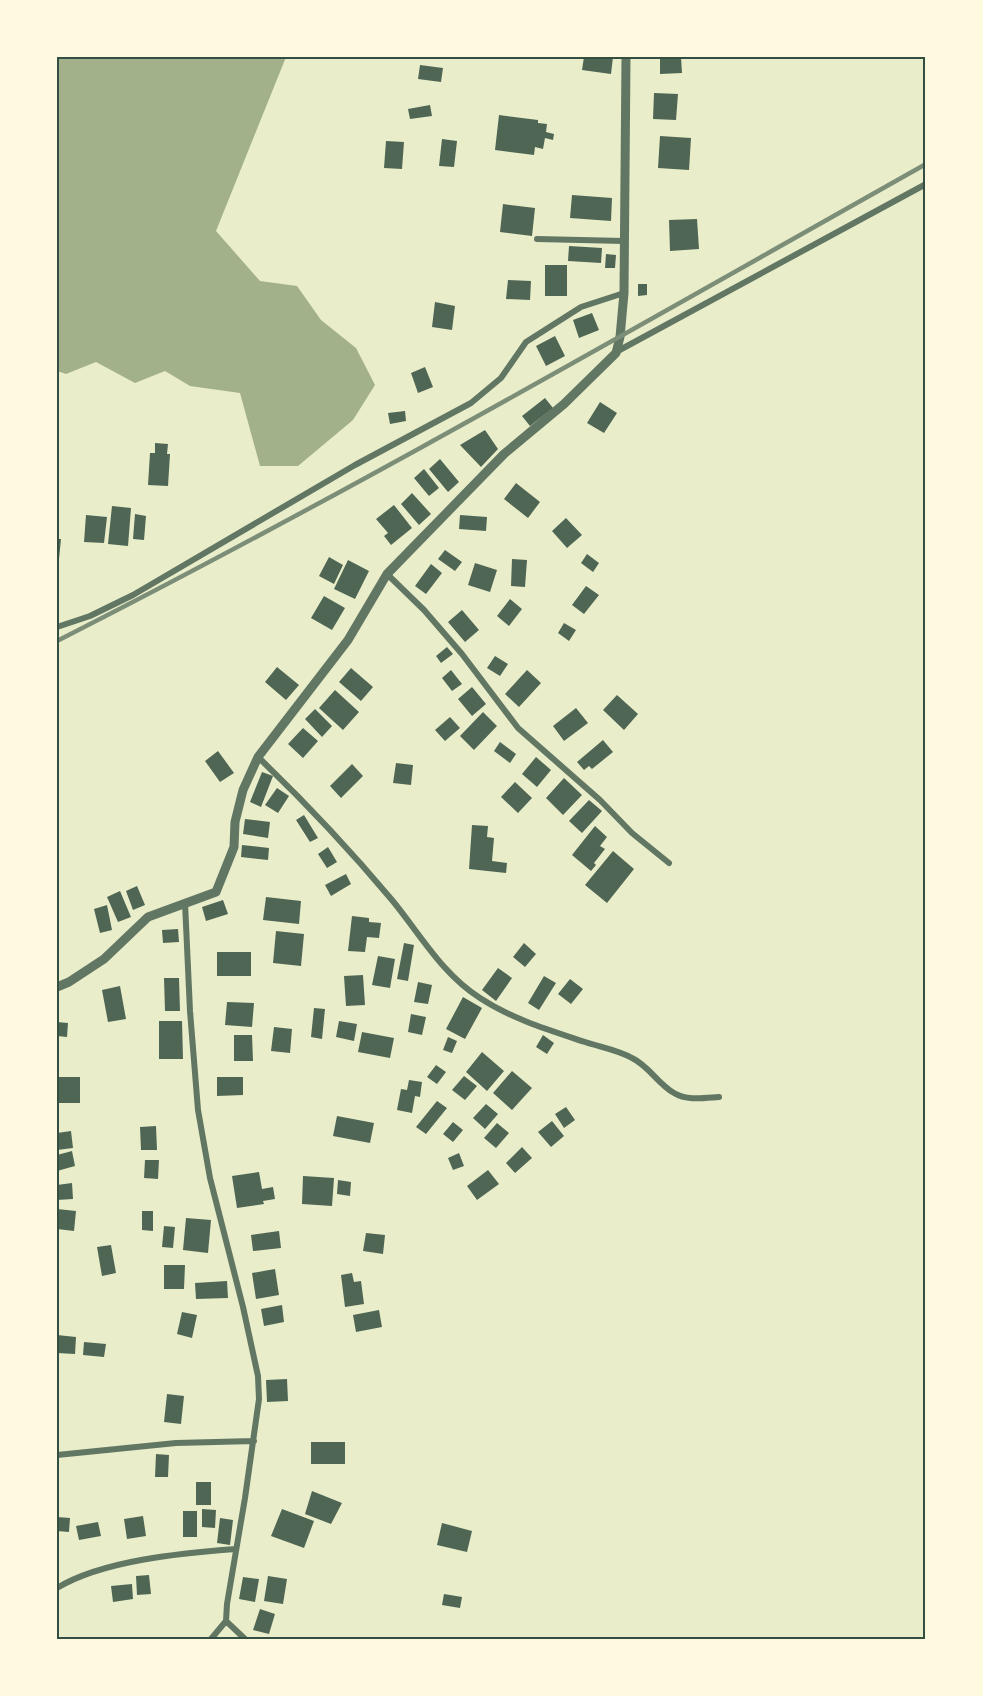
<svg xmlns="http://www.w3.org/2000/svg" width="983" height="1696" font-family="'Source Sans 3',sans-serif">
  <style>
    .water { fill: #a3b18a }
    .building { fill: #4f6655 }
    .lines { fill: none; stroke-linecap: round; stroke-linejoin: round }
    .minor { stroke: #617663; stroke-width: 6 }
    .tertiary { stroke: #617663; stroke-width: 9 }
    .rail { stroke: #7c8e77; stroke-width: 4.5 }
    .neatline { fill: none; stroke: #344e41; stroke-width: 2 }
  </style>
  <rect width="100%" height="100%" fill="#e9edc9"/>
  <path class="water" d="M57,57h229l-70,174 44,50 37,5 24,34 35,28 19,37 -22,35 -55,46h-38l-20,-73 -50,-7 -25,-15 -30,12 -39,-21 -30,12 -9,-3z"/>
  <path class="building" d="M584,57h29l-2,17 -29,-4z
    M660,57h21l1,16 -22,1z
    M420,65l23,3 -2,14 -23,-3z
    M654,93l24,1 -2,26 -23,-1z
    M430,105l2,11 -22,3 -2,-10z
    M499,115l39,5v3l9,1 -1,8 8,2 -1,6 -8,-2 -2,11 -8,-2 -1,8 -39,-5z
    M660,136l31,2 -2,32 -31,-2z
    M442,139l15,2 -3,26 -15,-1z
    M386,141l18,1 -2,27 -18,-1z
    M572,195l40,3 -1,23 -41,-3z
    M503,204l32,4 -3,28 -32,-4z
    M697,219l2,30 -29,2 -1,-31z
    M569,246l33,2 -1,15 -33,-2z
    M606,254l10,1 -1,13h-10z
    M545,265h22v31h-22z
    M508,280l23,1 -1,19 -24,-1z
    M638,284h9v11l-9,1z
    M435,302l20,4 -3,24 -20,-3z
    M592,313l7,17 -20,8 -6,-18z
    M555,336l10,20 -19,10 -10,-20z
    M425,367l8,20 -15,6 -7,-20z
    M545,398l8,10 -23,18 -8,-10z
    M600,402l17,11 -13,20 -17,-10z
    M405,411l1,10 -16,3 -2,-11z
    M485,430l13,19 -17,18 -21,-22z
    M155,443l13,1 -1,10h3l-2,32 -20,-1 2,-32h5z
    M440,459l19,23 -11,10 -19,-23z
    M424,469l15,19 -10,8 -15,-18z
    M516,483l24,19 -12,16 -24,-19z
    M412,493l19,21 -12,11 -18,-21z
    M394,505l18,23 -21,17 -7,-9 4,-3 -12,-14z
    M112,506l19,2 -3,38 -20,-2z
    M135,514l11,2 -2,24 -11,-1z
    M86,515l21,2 -3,26 -20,-1z
    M460,515l27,2 -1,14 -27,-2z
    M566,518l16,17 -15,13 -15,-17z
    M57,539h4l-2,20h-2z
    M445,550l17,12 -7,9 -17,-12z
    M587,554l12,9 -6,9 -12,-9z
    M329,557l14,8 -9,19 -15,-8z
    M512,559l15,1 -2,27 -14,-1z
    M348,560l21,11 -14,28 -21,-10z
    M475,563l22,7 -7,22 -22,-7z
    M431,564l11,9 -16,21 -11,-8z
    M586,586l13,9 -15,19 -12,-9z
    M324,596l21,12 -13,22 -21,-12z
    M510,599l12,10 -13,17 -12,-10z
    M462,610l17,20 -14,12 -17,-20z
    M564,623l12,7 -7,11 -11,-8z
    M447,647l6,7 -12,9 -5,-7z
    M495,656l13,8 -8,12 -13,-8z
    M277,667l22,18 -13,15 -21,-18z
    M351,668l22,19 -12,14 -22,-19z
    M451,670l11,14 -10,7 -10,-13z
    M527,670l14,13 -22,24 -14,-13z
    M472,687l14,17 -14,12 -14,-17z
    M335,690l24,22 -16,18 -24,-22z
    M617,695l21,19 -14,16 -21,-20z
    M576,708l12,15 -24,18 -11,-15z
    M315,709l17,17 -10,11 -17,-18z
    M483,712l14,14 -23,24 -14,-14z
    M450,717l10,11 -15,13 -10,-11z
    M303,728l15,13 -15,17 -15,-14z
    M603,740l10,12 -21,17 -3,-3 -5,4 -7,-8z
    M500,742l16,12 -6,9 -16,-12z
    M218,751l16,22 -14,9 -15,-21z
    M536,757l15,13 -14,17 -15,-13z
    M396,763l17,2 -2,20 -18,-2z
    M352,764l11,12 -22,22 -11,-12z
    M262,772l11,4 -12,31 -11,-5z
    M564,778l18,17 -19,20 -17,-17z
    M515,782l17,16 -14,15 -17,-16z
    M277,788l12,8 -11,17 -13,-8z
    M589,800l13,11 -20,22 -13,-12z
    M304,815l14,23 -8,4 -14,-22z
    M245,819l25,3 -2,16 -25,-4z
    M472,825l16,1 -1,11 7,1 -2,23 15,2 -1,10 -37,-4z
    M595,826l12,11 -7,9 5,3 -11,14 2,2 -5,6 -19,-16z
    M242,845l27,3 -1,12 -27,-3z
    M328,847l9,15 -10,6 -9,-14z
    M613,851l21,18 -27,34 -22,-18z
    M346,874l5,10 -20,12 -6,-11z
    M137,886l8,19 -12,5 -7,-19z
    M120,891l11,26 -13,5 -11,-25z
    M266,897l35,4 -2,23 -36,-4z
    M223,900l5,14 -22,7 -4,-14z
    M107,905l5,25 -12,3 -6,-24z
    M352,916l17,2v4l12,1 -2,15 -12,-1 -2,15 -17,-1z
    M178,929l1,13 -16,1 -1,-13z
    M276,931l28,3 -3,32 -28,-3z
    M404,943l10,2 -6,36 -11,-2z
    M524,943l12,11 -11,13 -12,-10z
    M217,952h34v24h-34z
    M378,956l17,3 -5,29 -18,-3z
    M498,968l14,10 -16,23 -14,-11z
    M363,975l2,30 -19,1 -2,-30z
    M544,976l12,7 -17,27 -11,-7z
    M164,978h15l1,33h-15z
    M570,979l13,10 -12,15 -13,-10z
    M418,982l14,3 -4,19 -14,-2z
    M120,986l6,33 -18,3 -6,-32z
    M463,997l19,11 -17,31 -19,-10z
    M227,1002l27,1 -2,24 -27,-2z
    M314,1008l11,1 -3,30 -11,-2z
    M411,1014l15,3 -4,18 -14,-3z
    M159,1021h23l1,38h-24z
    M339,1021l18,3 -3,17 -18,-4z
    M57,1022l11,1 -1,14 -10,-1z
    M274,1027l18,2 -2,24 -19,-2z
    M362,1032l32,6 -4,20 -32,-6z
    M234,1035h18l1,26h-19z
    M543,1035l11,8 -7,11 -11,-7z
    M448,1037l9,4 -5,12 -9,-3z
    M482,1052l22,19 -17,20 -21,-19z
    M436,1065l10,7 -9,12 -10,-7z
    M512,1071l20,17 -20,22 -19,-17z
    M464,1076l13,10 -12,14 -13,-10z
    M59,1077h21v26h-21z
    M217,1077h26v18l-26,1z
    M409,1080l13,2 -2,15 -5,-1 -3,17 -15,-3 4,-21 6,1z
    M437,1101l10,7 -21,26 -10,-7z
    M486,1104l12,10 -13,15 -12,-11z
    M566,1107l9,13 -11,8 -9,-14z
    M337,1116l37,7 -4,20 -37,-7z
    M552,1121l12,15 -13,11 -13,-15z
    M453,1122l10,8 -10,12 -10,-8z
    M497,1123l12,10 -13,15 -12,-10z
    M156,1126l1,24h-16l-1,-23z
    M71,1131l2,17 -16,2v-17z
    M522,1147l10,11 -17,15 -9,-10z
    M72,1151l3,15 -18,5v-16z
    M459,1153l5,13 -11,4 -5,-12z
    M145,1160h14l-1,19 -14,-1z
    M488,1170l11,14 -22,16 -10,-14z
    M259,1172l3,17 11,-2 2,12 -12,2 1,3 -27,4 -5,-32z
    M303,1176l31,2 -2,28 -30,-2z
    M338,1180l13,2 -1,14 -13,-2z
    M72,1183l1,16 -16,1v-15z
    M57,1209l19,2 -2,20 -17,-2z
    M142,1211h11v20l-11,-1z
    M186,1218l25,2 -3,33 -25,-3z
    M164,1226l11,1 -2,21 -11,-1z
    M279,1231l2,17 -28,3 -2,-16z
    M366,1233l19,2 -2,19 -20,-3z
    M111,1245l5,28 -14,3 -5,-29z
    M164,1265h21l-1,24h-20z
    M275,1269l4,26 -23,4 -4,-26z
    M352,1273l2,9 7,-1 3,23 -19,3 -4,-32z
    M227,1281l1,17 -32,1 -1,-16z
    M282,1305l2,17 -20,4 -3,-17z
    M379,1310l3,17 -26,5 -3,-17z
    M182,1312l15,3 -5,23 -15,-4z
    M57,1335l19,2 -1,17 -18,-1z
    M84,1342l22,2 -2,13 -21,-2z
    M287,1379l1,22 -21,1 -1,-22z
    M167,1394l17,2 -3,28 -17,-2z
    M311,1442h34v22h-34z
    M156,1454l13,1 -1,22h-13z
    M196,1482h15v23h-15z
    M312,1491l30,12 -11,21 -26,-10z
    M202,1509l14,1 -1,18 -13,-1z
    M282,1509l32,12 -10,27 -33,-12z
    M183,1511h14v26h-14z
    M143,1516l3,20 -19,3 -3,-20z
    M57,1517l13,1 -1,14 -12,-1z
    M220,1518l13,2 -3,25 -13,-2z
    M98,1522l3,14 -22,4 -3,-14z
    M442,1523l30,8 -5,21 -30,-7z
    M149,1575l2,19 -14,1 -1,-19z
    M268,1576l19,3 -4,25 -19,-3z
    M243,1577l16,2 -4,23 -16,-3z
    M132,1584l1,15 -20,3 -2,-16z
    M444,1594l18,3 -2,11 -18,-3z
    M260,1609l15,5 -6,20 -16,-4z"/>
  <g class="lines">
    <path class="minor" d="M537,239l87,2
      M616,352l310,-168
      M387,574l37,36 38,44 56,74 82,72 32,33 37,30
      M57,627l33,-11 43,-21 222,-130 116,-62 30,-25 25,-36 55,-35 43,-14
      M258,757c47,45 92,93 134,143 28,34 50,74 88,98 32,21 69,32 105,44 15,5 33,8 47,16 17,8 26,26 42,35 13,8 30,5 45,4
      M185,903l5,108 8,99 12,68 33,129 15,69 1,23 -14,99 -18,106 -1,17
      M57,1455l119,-12 78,-2
      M57,1588c46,-28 126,-35 179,-39
      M211,1639l15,-18 19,18"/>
    <path class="tertiary" d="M57,987l12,-5 35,-23 44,-42 68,-25 18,-45 1,-25 8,-32 15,-33 90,-117 39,-66 117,-120 60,-50 52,-51 4,-16 4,-44 2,-236"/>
    <path class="rail" d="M57,641c295,-150 581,-315 869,-477"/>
  </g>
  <rect width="983" height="1696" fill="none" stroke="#fefae0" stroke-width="117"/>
  <rect x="58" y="58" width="866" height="1580" class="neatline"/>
</svg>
